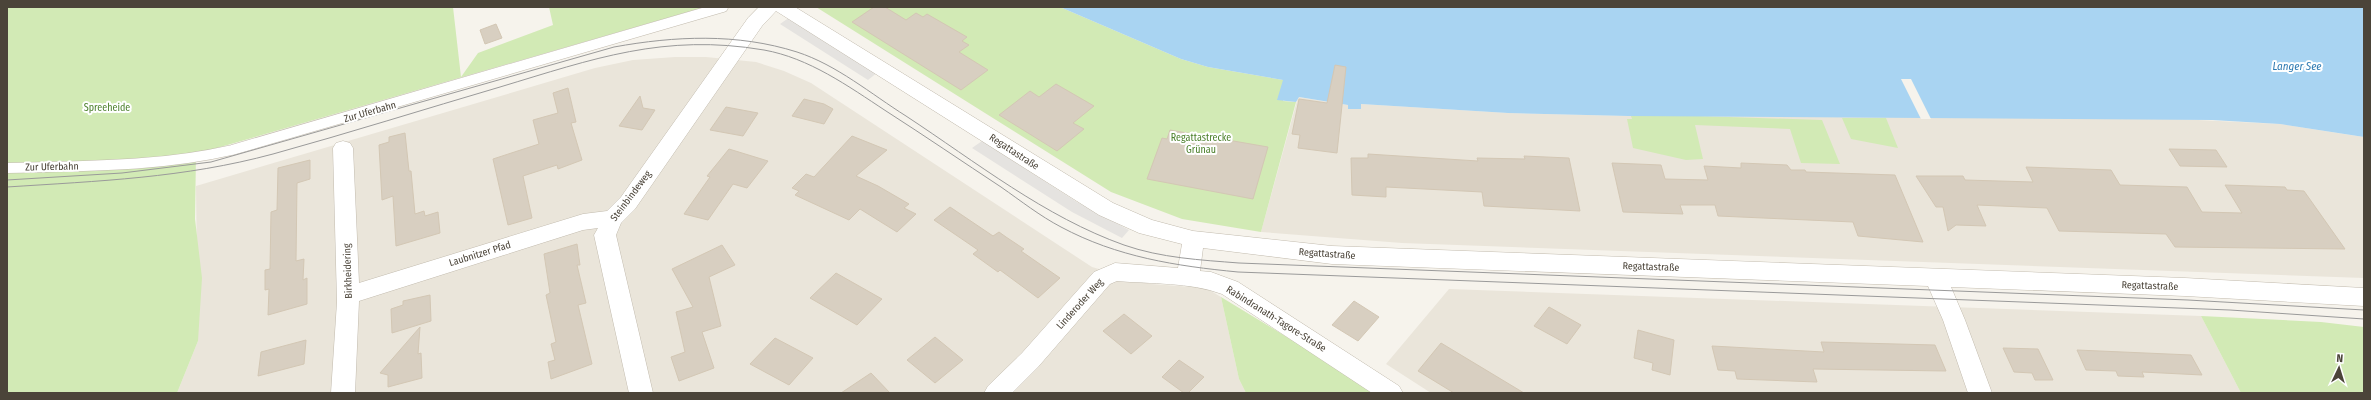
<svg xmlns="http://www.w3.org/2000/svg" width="2371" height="400" font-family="'Fira Sans Condensed',sans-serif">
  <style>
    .residential { fill: #eae5da }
    .green { fill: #d2eab5 }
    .parking { fill: #e5e3e0 }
    .water { fill: #a9d4f2 }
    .pier { fill: #f6f3ec }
    .building { fill: #d8cfc1; stroke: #d3c7b4 }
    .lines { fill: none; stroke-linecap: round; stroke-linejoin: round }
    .service-casing { stroke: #c2bbae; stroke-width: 11 }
    .minor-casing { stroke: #c2bbae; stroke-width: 1 }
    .service { stroke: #fff; stroke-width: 10 }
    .minor { fill: #fff; fill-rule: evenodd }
    .tram { stroke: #9a9a9a; stroke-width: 1 }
    .labels { text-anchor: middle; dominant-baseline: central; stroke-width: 4; stroke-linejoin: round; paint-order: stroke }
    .park-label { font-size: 10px; fill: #4a7f2a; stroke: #fff }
    .street-label { font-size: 10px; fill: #4b4439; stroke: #fff }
    .water-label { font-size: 11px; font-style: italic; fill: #2e7ab2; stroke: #fff }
  </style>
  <rect width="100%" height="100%" fill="#f6f3ec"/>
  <path class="residential" d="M675,57h31l50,5 28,9 27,12 281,184 59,17 55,4 15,9 18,82 7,14h-1069l21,-52 -2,-155 399,-118 38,-8z
    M1298,97l50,8v4l13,-5 147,9 120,3 529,2 123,6 64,10 20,3v141l-962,-35 -141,-11z
    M1449,289l752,27 40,77h-810l-45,-29z"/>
  <path class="green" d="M7,7h446l8,70 17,-24 75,-28 -4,-18h156l-509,147 -1,65 7,59 -4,63 -21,52h-170z
    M816,7h244l121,52 27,8 75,13v21l13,1 -35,130 -79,-13 -71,-27z
    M1669,115l153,5 18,44 -39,-1 -11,-34 -95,-4 8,34 -17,1 -53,-12 -6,-29h5l-1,-3z
    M1842,118h44l12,30 -47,-9z
    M1221,297l158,96h-133l-7,-14z
    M2201,316l120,6 43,5v66h-123z"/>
  <path class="parking" d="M790,17l88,55 -10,8 -88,-56z
    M982,141l95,61 52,28 -7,8 -50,-26 -100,-64z"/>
  <path class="water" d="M1060,7h1304v130l-84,-13 -68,-4 -584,-4 -120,-3 -147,-9v5h-13v-4l-49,-8 -3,5 -19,-2 6,-20 -75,-13 -27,-8z"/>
  <path class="pier" d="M1901,79h10l20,40h-10z"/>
  <path class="building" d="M874,7h11l21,13 10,-7 7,4 4,-3 40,23 -5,4 7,4 -10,7 29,18 -27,20 -109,-68z
    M496,24l6,14 -17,6 -5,-14z
    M1335,65l11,2 -9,86 -39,-5 2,-13 -8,-1 7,-35 28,4z
    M1056,84l38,22 -21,17 11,6 -27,22 -58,-36 31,-24 9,6z
    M568,88l8,34 -5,1 11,37 -24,9 -1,-4 -34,11 9,42 -24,7 -15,-66 46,-15 -6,-24 25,-7 -5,-20z
    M640,96l3,12 12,2 -13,20 -23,-4z
    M804,99l20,5 9,5 -9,15 -32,-8z
    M726,107l32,6 -15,23 -33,-6z
    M1170,130l98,17 -15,52 -106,-20 15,-41 5,1z
    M405,133l4,38h2l4,43 9,-3 1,5 13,-4 2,21 -44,13 -3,-50 -11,4 -3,-55 10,-3v-5z
    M852,136l35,14 -31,26 22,10 31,18 -5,4 12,6 -19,18 -37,-23 -11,11 -54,-25 4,-4 -7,-3 14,-14 8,3z
    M729,149l39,12 -21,27 -14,-4 -25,36 -24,-6 26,-37 -3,-1z
    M2169,149l47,1 11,17 -47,-1z
    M1368,154l110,7 -1,-3 48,1 -1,-3 45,2 11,53 -96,-5 -2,-14 -96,-5v10l-34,-2 -1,-37h17z
    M310,160v19l-13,4 -1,78 8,-2 -1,21 4,-2v26l-39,11 1,-26 -4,1v-20l5,-1 1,-57 6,-2 1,-42z
    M1612,163l49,2 4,14 43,1 -4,-14 37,2v-5l46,2 4,5h14l1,2 89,3 28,67 -65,-6 -5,-14 -135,-6 -3,-11h-35l3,9 -60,-2z
    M2026,167l85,3 9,15 67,2 15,25 40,1 -17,-28 60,2 2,3 17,1 41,58 -170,-2 -9,-13 -107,-3 -12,-23 -70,-3 9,21 -30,-1 -8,6 -5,-24h-7l-20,-31h47l2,4 68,2z
    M950,207l43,29 6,-4 7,5 18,12 -3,2 39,27 -22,20 -38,-28 -2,2 -25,-18 5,-4 -44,-30z
    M577,244l3,21h-3l9,38 -8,2 14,59 -41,15 -3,-17 7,-2 -4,-16 5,-2 -10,-47 4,-2 -6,-39z
    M722,245l13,20 -26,12 12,49 -19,6 12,36 -35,13 -8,-24 14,-5 -9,-40 17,-5 -21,-38z
    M836,273l46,26 -25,26 -47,-27z
    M430,295l1,26 -39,12 -1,-24 12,-4v-4z
    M1354,301l25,16 -21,24 -26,-16z
    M1549,307l32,18 -14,19 -33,-18z
    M1124,314l28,22 -21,18 -28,-23z
    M420,327l-2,27 3,-1 1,25 -34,9v-12l-8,-2z
    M1638,330l36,10 -4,35 -18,-5 1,-7 -19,-5z
    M935,337l28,23 -28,23 -28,-23z
    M775,338l38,20 -24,27 -39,-21z
    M306,340l-2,24 -46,12 3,-24z
    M1821,342l114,3 11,26 -133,-2 4,13 -80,-3 -2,-8 -17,-1 -6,-24 112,6z
    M1441,343l83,50h-70l-36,-22z
    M2003,348l35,1 15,31h-18l-3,-7 -18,-1z
    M2077,350l114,5 11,20 -60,-3 2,5 -26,-1 -2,-5 -30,-1z
    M1179,360l25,17 -16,16h-4l-22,-16z
    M871,373l19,20h-49z"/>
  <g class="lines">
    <defs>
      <path id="service" d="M7,168c76,-2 151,-1 225,-18l491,-143"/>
      <path id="minor" d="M759,7h36l318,196 39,17 41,11 139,15 853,32 179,10v18l-179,-10 -234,-9 14,33 27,73h-24l-25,-73 -15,-34 -596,-22 -129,-16 -3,23 11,1 27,10 161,104 4,7h-31l-150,-99c-32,-12 -71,-10 -105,-13l-7,3 -72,83 -26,26h-28l4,-7 34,-33 72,-81 21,-9 63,5 4,-24 -43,-11 -40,-18 -323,-204 -14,15 -127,183 -14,14 -5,12 37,158h-24l-35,-158 4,-7 -15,2 -224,71 -4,92h-24l6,-91 -4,-154 3,-5 7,-2 7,2 3,5 6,135 224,-69 24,-3 14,-14 127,-179z"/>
    </defs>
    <use href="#service" class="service-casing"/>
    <use href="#minor" class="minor-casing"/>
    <use href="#service" class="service"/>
    <use href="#minor" class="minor"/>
    <path class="tram" d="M7,180l115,-7 89,-11 403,-115c61,-11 123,-14 183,5 40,13 74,42 109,64 70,46 139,101 218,129 37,13 77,15 115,18l949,37 176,10
      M7,187c92,-6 177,-9 266,-33 76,-21 152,-45 227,-67 93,-28 164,-54 264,-37 45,8 84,36 122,61 39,25 77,51 115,76 20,14 39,29 60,40 56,30 115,39 177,45l992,38 134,9"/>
  </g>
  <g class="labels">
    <g class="park-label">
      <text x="107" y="108">Spreeheide</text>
      <text x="1201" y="138">Regattastrecke<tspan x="1201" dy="12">Grünau</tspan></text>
    </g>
    <g class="street-label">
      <text transform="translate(370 112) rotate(-16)">Zur Uferbahn</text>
      <text transform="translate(1014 152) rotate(33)">Regattastraße</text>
      <text transform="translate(52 167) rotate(-1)">Zur Uferbahn</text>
      <text transform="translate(631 196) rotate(-53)">Steinbindeweg</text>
      <text transform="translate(480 254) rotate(-17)">Laubnitzer Pfad</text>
      <text transform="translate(1327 254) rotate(4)">Regattastraße</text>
      <text transform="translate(1651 267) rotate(2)">Regattastraße</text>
      <text transform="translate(348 271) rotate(-92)">Birkheidering</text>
      <text transform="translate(2150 286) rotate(2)">Regattastraße</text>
      <text transform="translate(1080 304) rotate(-48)">Linderoder Weg</text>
      <text transform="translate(1276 319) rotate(32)">Rabindranath-Tagore-Straße</text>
    </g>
    <g class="water-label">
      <text x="2297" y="66">Langer See</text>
    </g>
  </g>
  <rect width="2371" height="400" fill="none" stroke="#4b4439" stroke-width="16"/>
  <g transform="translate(2339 368) rotate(4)" stroke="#ffffff" stroke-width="3" paint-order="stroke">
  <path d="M0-3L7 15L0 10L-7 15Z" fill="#4b4439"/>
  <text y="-6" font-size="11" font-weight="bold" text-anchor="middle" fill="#4b4439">N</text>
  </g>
</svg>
